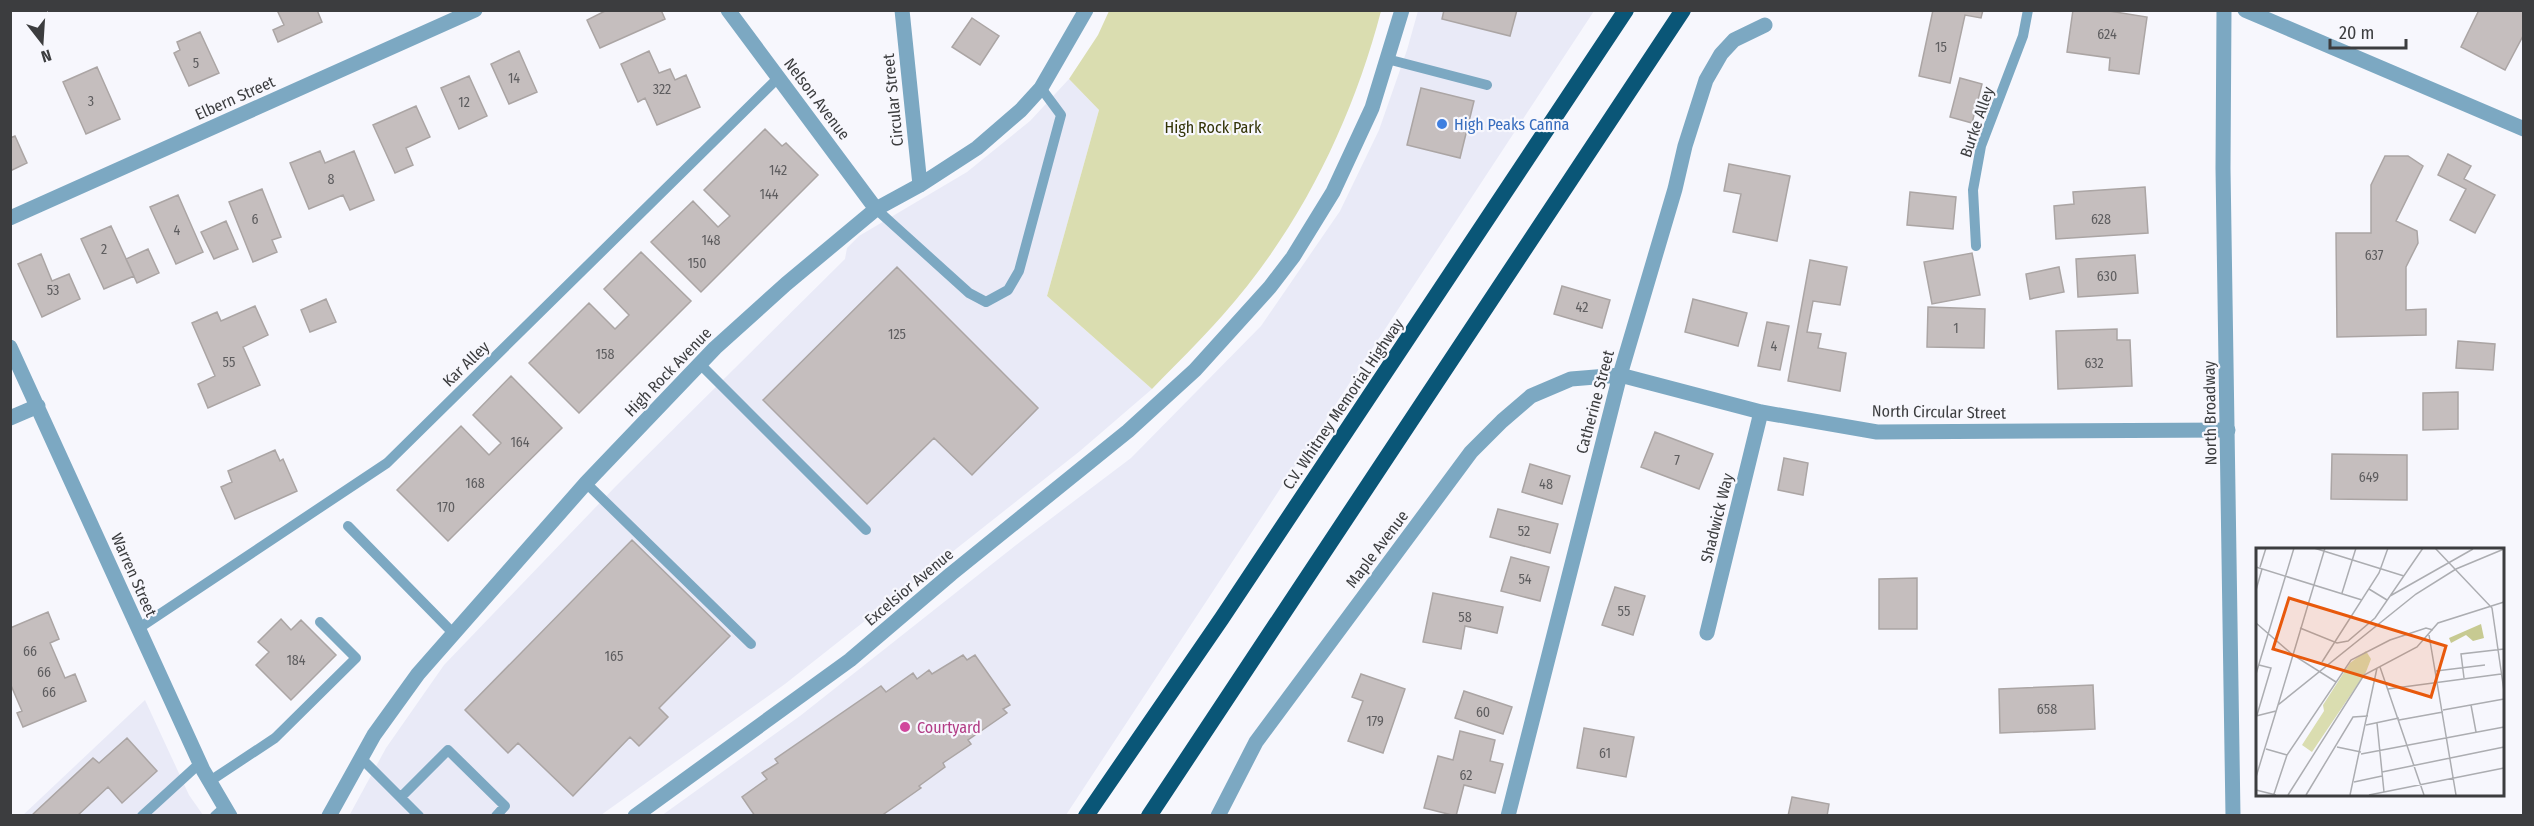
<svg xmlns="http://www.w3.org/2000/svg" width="2534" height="826" font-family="'Fira Sans Condensed',sans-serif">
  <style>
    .built { fill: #e9eaf7 }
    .green { fill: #daddb0 }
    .building { fill: #c5bebe; stroke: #aba5a4; stroke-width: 1.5 }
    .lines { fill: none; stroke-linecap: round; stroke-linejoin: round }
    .service { stroke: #7ca8c2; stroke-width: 10 }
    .minor { stroke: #7ca8c2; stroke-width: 15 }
    .tertiary { stroke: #7ca8c2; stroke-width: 15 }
    .trunk { stroke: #0a5677; stroke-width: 16 }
    .shop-dot { fill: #3f7fe0; stroke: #f7f7fd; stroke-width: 2 }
    .hotel-dot { fill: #d1479c; stroke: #f7f7fd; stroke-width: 2 }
    .labels { text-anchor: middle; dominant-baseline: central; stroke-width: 4.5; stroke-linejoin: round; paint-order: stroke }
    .number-label { font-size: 14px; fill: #5e5d5f }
    .street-label { font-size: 16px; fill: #3c3d3f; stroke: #f7f7fd }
    .shop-label { font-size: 16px; fill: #366cbe; stroke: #f7f7fd; text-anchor: start }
    .park-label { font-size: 16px; fill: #323306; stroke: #f7f7fd }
    .hotel-label { font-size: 16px; fill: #b23c85; stroke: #f7f7fd; text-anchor: start }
    .inset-road { fill: none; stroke: #acadb1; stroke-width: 1.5 }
    .view { fill: #e8590c; fill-opacity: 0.15; stroke: #e8590c; stroke-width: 3 }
    .inset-edge { fill: none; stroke: #3c3d3f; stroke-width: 3 }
  </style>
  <rect width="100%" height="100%" fill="#f7f7fd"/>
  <path class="built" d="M1418,11h176l-528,804 -405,1 139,-100 220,-174 111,-84 130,-132 79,-115 39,-81 28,-80z
    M1069,79l30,31 -52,186 105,93 -72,62 -295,233 -184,131 -252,1 37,-68 58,-83 172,-179 229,-227 2,-11 12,-12 108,-64 63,-51z
    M145,700l44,95 14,20 -181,1z"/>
  <path class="green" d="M1109,11h272c-29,111 -82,219 -159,305 -22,25 -47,49 -70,73l-105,-93 52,-186 -30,-31 29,-44z"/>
  <path class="building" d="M277,10h40l5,12 -44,20 -5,-12 11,-5z
    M607,10h54l4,9 -65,29 -13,-28z
    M1444,10h73l-7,26 -68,-17z
    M1933,10h50l-2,8 -16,-3 -15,68 -31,-7z
    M2073,10h30l44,7 -8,57 -30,-4 1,-12 -43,-6z
    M2479,10h45v24l-19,36 -44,-23z
    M972,18l27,18 -19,29 -28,-18z
    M200,32l19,41 -30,13 -15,-33 6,-3 -3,-8z
    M519,51l18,41 -28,12 -18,-40z
    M649,51l10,22 11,-4 5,11 11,-5 14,32 -43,18 -12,-27 -7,4 -17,-38z
    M97,67l23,52 -34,15 -23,-52z
    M469,76l18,40 -28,13 -18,-41z
    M1960,78l22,6 -10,39 -22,-6z
    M1421,88l53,13 -14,57 -53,-13z
    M416,106l14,31 -24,11 7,17 -18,8 -22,-48z
    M765,129l17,17 4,-3 32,32 -117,117 -50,-50 42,-41 25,26 12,-11 -26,-26z
    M15,136l12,27 -17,8v-33z
    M320,151l5,12 29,-12 20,49 -24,10 -7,-15 -34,14 -19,-46z
    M2448,154l23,12 -7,13 31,16 -20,38 -25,-13 16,-31 -28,-14z
    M2385,156h23l15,10 -27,55 21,10 1,12 -12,24v43l20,-1v26l-89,2 -1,-104h35v-48z
    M1729,164l61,12 -13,65 -44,-9 8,-38 -17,-3z
    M2145,187l3,46 -92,6 -2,-33 20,-2 -1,-12z
    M262,189l19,48 -9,3 5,12 -24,10 -24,-60z
    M1910,192l46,5 -3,32 -46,-4z
    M178,195l25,57 -27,12 -26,-57z
    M226,221l12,28 -24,10 -13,-27z
    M111,226l23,50 -30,13 -23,-50z
    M148,249l11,24 -22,10 -11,-24z
    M641,252l50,49 -112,112 -50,-50 60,-60 26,26 14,-14 -25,-26z
    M1972,253l8,42 -48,9 -8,-42z
    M41,254l11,27 17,-7 11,25 -38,18 -24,-53z
    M2135,255l3,38 -60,4 -2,-38z
    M1810,260l37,7 -7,38 -27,-4 -6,31 14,2 -3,14 28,5 -6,38 -52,-10z
    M897,267l141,141 -66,67 -38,-37 -67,66 -104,-104z
    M2059,267l5,25 -34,7 -4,-25z
    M1562,286l48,14 -8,28 -48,-14z
    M326,299l10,23 -26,10 -9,-22z
    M1693,299l54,14 -9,33 -53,-14z
    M255,306l13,29 -25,12 17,38 -52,23 -10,-24 17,-8 -23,-53 25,-11 4,9z
    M1928,307l57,2 -1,39 -57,-1z
    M1767,322l22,4 -9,44 -22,-4z
    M2117,329v11h13l2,46 -74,3 -2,-58z
    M2458,341l37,3 -2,26 -37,-2z
    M511,376l51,52 -114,113 -51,-51 64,-64 28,29 12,-12 -28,-28z
    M2458,392v37l-35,1v-37z
    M1655,432l58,22 -14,35 -58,-22z
    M275,450l5,11 3,-2 14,32 -62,28 -14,-32 11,-5 -4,-11z
    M2332,454l75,1v45l-76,-1z
    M1784,458l24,5 -5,32 -25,-5z
    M1530,464l40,12 -8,28 -40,-12z
    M1498,509l60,15 -8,29 -60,-16z
    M632,540l98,96 -71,72 9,9 -29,29 -9,-9 -57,59 -55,-53 -10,10 -43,-43z
    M1511,557l38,10 -9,34 -39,-10z
    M1917,578v51h-38v-50z
    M1615,587l30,9 -12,39 -31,-10z
    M1433,593l70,14 -6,26 -32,-7 -4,23 -38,-7z
    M48,612l11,27 -9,4 15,35 10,-4 11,27 -63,26 -6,-14 5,-2 -12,-28v-55z
    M281,619l10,11 10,-10 35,35 -45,45 -35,-35 13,-13 -11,-10z
    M963,655l4,5 8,-5 35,50 -7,4 4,4 -39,27 3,4 -28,19 2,4 -26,19 2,2 -40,28h-126l-13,-19 25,-18 -5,-6 16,-10 -3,-4 106,-73 5,6 27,-19 4,6 12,-9 3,4z
    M1361,674l44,15 -22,64 -35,-12 15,-40 -11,-4z
    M2093,685l2,44 -95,4 -1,-44z
    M1464,691l48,16 -9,27 -48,-16z
    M1584,728l50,9 -8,40 -49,-9z
    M1460,731l35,9 -5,21 13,3 -8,29 -31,-8 -8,31 -32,-8 14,-52 15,4z
    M127,738l30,33 -35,32 -14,-16 -31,29h-46l62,-58 6,5z
    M1792,797l37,7 -2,12h-39z"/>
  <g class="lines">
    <path class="service" d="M1387,59l100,26
      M876,209l93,84 17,9 22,-12 11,-19 42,-156 -20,-27
      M1976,246l-3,-56 8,-44 42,-110 5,-26
      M700,364l166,166
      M586,483l165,161
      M348,526l106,108
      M139,628l248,-165 391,-385
      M361,758l58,58
      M210,781l65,-43 81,-80 -36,-36
      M401,797l47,-47 57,56 -9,10
      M142,816l58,-53
      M215,816l10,-9"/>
    <path class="minor" d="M2245,10l279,119
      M10,218l465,-208
      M10,347l193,423 27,46
      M10,418l28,-12
      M1707,633l54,-221
      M1218,816l38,-74 215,-290 31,-31 29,-25 40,-17 49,-4 141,37 116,20 351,-2
      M1508,816l112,-441 55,-186 10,-43 21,-66 15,-26 13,-14 31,-15"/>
    <path class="tertiary" d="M728,10l148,199
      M902,10l18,175
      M2224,10l-1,158 10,648
      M329,816l45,-81 44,-61 168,-191 129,-135 71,-64 90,-75 44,-24 57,-37 44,-38 20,-22 45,-78
      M635,816l215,-156 101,-86 177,-143 67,-61 75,-83 23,-30 40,-65 39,-84 30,-98"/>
    <path class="trunk" d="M1086,816l136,-198 404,-608
      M1149,816l534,-806"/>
  </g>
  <circle class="shop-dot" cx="1442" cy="124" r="6"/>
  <circle class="hotel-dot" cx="905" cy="727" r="6"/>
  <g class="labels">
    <g class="number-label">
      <text x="2107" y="34">624</text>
      <text x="1941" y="47">15</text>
      <text x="196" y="63">5</text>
      <text x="514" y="78">14</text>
      <text x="662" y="89">322</text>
      <text x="91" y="101">3</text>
      <text x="464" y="102">12</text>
      <text x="778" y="170">142</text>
      <text x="331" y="179">8</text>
      <text x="769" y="194">144</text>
      <text x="255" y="219">6</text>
      <text x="2101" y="219">628</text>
      <text x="177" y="230">4</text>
      <text x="711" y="240">148</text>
      <text x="104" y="249">2</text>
      <text x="2374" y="255">637</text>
      <text x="697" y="263">150</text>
      <text x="2107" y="276">630</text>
      <text x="53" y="290">53</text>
      <text x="1582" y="307">42</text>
      <text x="1956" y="328">1</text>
      <text x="897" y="334">125</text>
      <text x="1774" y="346">4</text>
      <text x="605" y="354">158</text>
      <text x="229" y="362">55</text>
      <text x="2094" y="363">632</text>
      <text x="520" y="442">164</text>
      <text x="1677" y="460">7</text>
      <text x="2369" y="477">649</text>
      <text x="475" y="483">168</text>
      <text x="1546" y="484">48</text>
      <text x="446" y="507">170</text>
      <text x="1524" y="531">52</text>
      <text x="1525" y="579">54</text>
      <text x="1624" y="611">55</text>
      <text x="1465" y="617">58</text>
      <text x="30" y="651">66</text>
      <text x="614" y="656">165</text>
      <text x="296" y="660">184</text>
      <text x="44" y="672">66</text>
      <text x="49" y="692">66</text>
      <text x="2047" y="709">658</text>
      <text x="1483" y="712">60</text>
      <text x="1375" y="721">179</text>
      <text x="1605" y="753">61</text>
      <text x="1466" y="775">62</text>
    </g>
    <g class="street-label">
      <text transform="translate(235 98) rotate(-24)">Elbern Street</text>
      <text transform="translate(817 99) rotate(53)">Nelson Avenue</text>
      <text transform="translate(893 100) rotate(-96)">Circular Street</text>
      <text transform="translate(1977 122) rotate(-71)">Burke Alley</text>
      <text transform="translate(466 364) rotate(-44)">Kar Alley</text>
      <text transform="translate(668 372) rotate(-46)">High Rock Avenue</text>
      <text transform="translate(1595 402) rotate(-75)">Catherine Street</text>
      <text transform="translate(1343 404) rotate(-56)">C.V. Whitney Memorial Highway</text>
      <text transform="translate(1939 412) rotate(1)">North Circular Street</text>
      <text transform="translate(2210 413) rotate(-91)">North Broadway</text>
      <text transform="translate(1717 518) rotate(-76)">Shadwick Way</text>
      <text transform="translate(1377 549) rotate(-53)">Maple Avenue</text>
      <text transform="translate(134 575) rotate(66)">Warren Street</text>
      <text transform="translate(909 587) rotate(-40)">Excelsior Avenue</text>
    </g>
    <g class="shop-label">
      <text x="1454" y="124">High Peaks Canna</text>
    </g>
    <g class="park-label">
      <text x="1213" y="127">High Rock Park</text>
    </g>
    <g class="hotel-label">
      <text x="917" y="727">Courtyard</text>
    </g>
  </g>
  <g transform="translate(2256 548)">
    <rect width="248" height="248" fill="#f7f7fd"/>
    <path d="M110,103l5,8 -5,13 -54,80 -10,-7 22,-34 -1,-6 27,-42z" fill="#daddb0"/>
    <path d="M225,76l3,14 -11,3 -7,-6 -15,8 -2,-5z" fill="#c7ca92"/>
    <path class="inset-road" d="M58,0l90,28M179,0l57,60 12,83M0,19l106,33M4,19l6,-19M113,41l18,11M0,42l6,-21M86,45l14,-45M134,48l83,-47M0,75l37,32 43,27M44,80l37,15 11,-2 27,-23 48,-70M173,87l27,160M66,114l57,-89 9,-25M124,119l44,128M180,123l49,-6M0,126l38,-126M208,130l-3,-24 43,-5M132,141l113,-15M22,157l47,-157M215,157l5,27M187,162l61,-11M1,167l14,-47 -12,-3M0,168l20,-5M143,172l44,-8M121,175l7,69M110,177l33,-7M81,199l24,5M10,201l21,6M105,206l143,-27M126,224l122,-25M0,229l22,-72 138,-111 40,-25 48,-20M98,234l28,-6M0,242l20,5M18,246l13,-39 64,-95 39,-20 36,-12 7,2M32,247l76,-120 53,-28 21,-24 66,-21M50,247l47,-78 15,-1M94,247l27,-127M113,247l135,-27"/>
    <path class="view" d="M33,50l157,48 -15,51 -158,-48z"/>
    <rect width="248" height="248" class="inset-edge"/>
  </g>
  <rect width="2534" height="826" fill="none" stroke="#3c3d3f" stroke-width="24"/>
  <g transform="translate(42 42) rotate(163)" stroke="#f7f7fd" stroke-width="4.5" paint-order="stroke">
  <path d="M0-4.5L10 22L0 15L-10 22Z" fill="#3c3d3f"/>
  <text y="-9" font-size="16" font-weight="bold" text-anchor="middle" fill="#3c3d3f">N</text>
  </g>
  <path d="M2330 39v9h76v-9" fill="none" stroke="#3c3d3f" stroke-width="3"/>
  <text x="2339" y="39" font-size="18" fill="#3c3d3f" stroke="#f7f7fd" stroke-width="4.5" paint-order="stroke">20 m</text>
</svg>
